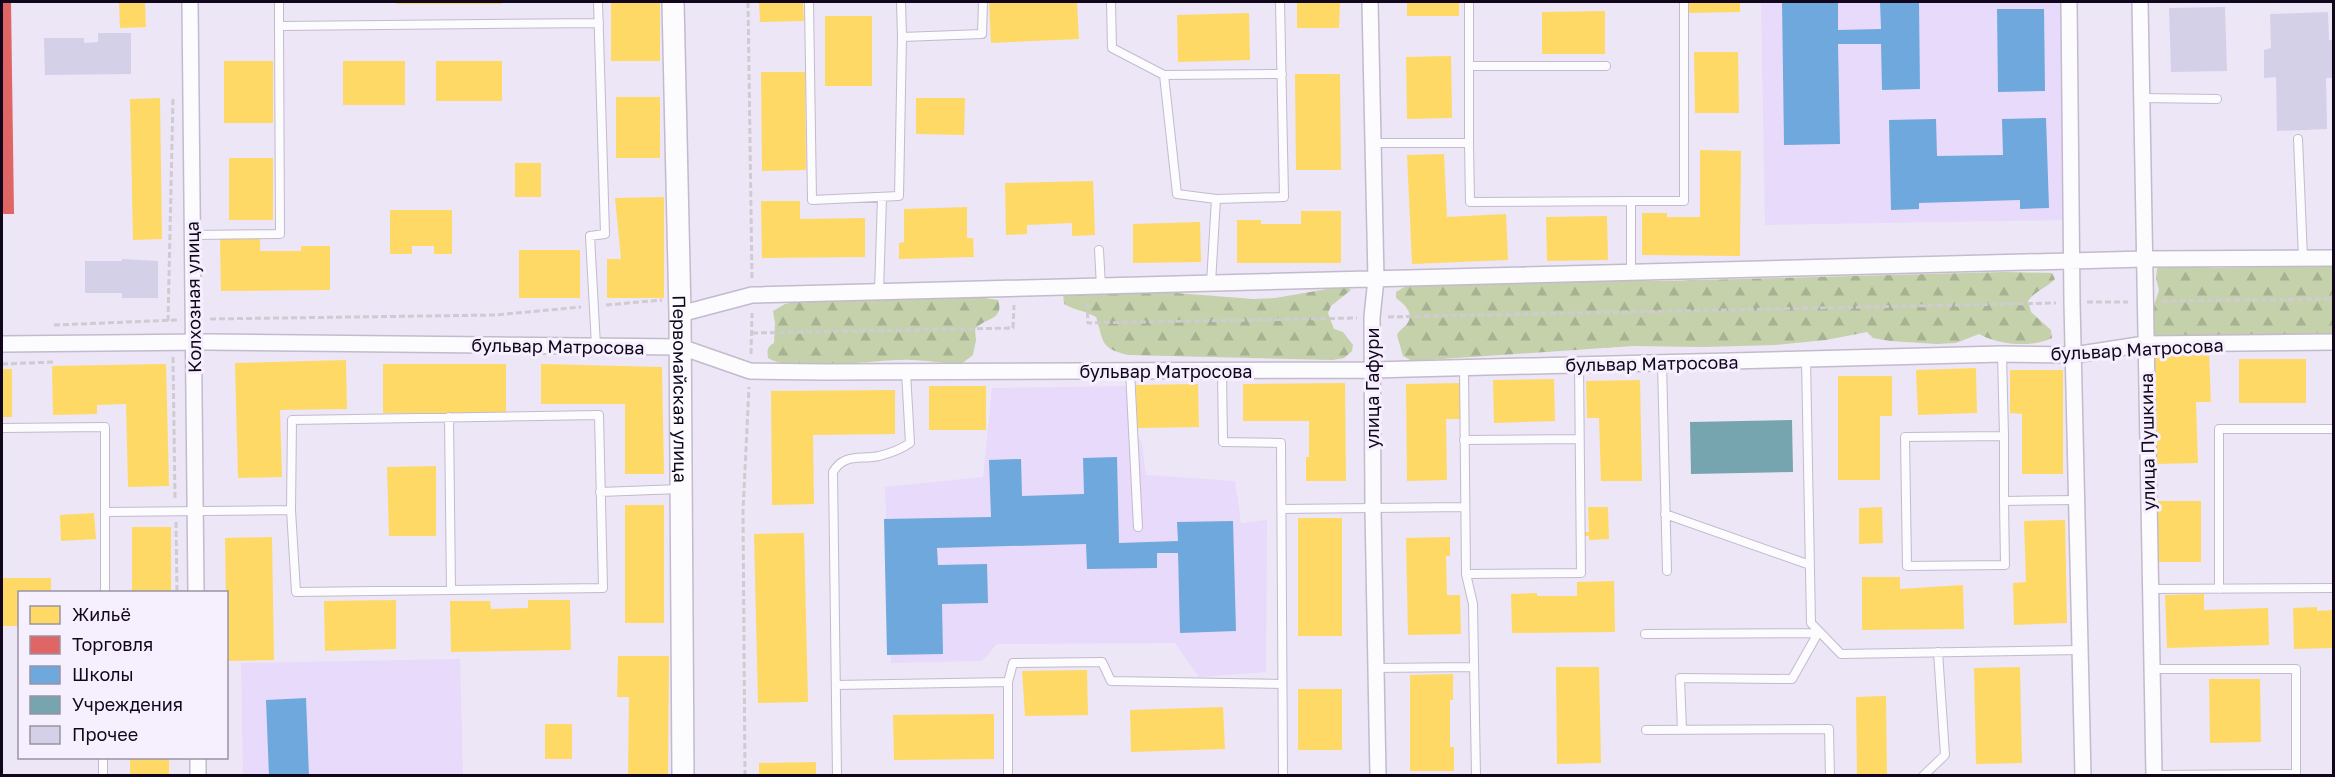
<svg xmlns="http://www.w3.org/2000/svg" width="2335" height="777" font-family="'Golos Text',sans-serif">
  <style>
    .built { fill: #e8dafa }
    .forest { fill: url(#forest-firs) }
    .homes { fill: #ffd966 }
    .shops { fill: #e06666 }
    .schools { fill: #6fa8dc }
    .public { fill: #76a5af }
    .building { fill: #d4d0e8 }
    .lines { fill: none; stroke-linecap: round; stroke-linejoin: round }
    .lane-casing { stroke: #c3bacd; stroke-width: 10 }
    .street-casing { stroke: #c3bacd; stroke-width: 18 }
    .secondary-casing { stroke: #c3bacd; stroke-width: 24 }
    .path { stroke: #cfcbd2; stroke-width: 3; stroke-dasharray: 6 3; stroke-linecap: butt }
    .lane { stroke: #fcfbfe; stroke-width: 8 }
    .street { stroke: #fcfbfe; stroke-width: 15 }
    .secondary { stroke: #fcfbfe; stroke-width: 21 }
    .labels { text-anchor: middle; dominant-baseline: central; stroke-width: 6; stroke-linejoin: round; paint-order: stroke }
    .street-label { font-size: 18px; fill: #12061d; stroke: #f6f0fe }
  </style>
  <defs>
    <pattern id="forest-firs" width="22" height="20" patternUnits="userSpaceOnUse" patternTransform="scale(1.5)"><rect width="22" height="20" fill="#c4d1aa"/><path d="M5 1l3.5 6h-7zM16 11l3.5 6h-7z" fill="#a7b292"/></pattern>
  </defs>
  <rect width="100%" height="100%" fill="#ede6f6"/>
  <path class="built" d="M1761,2h299l4,218 -299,5z
    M1133,386l2,43 7,15 4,31 89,6 6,42 26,-3 -1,152 -67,5 -24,-34 -178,1 -15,17 -91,2 -6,-176 98,-10 9,-89z
    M460,659l3,116h-220l-2,-112z"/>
  <path class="forest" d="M2180,264l34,4 119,-3v69l-173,4 -9,-5v-18l8,-25 -3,-12 1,-9 3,-4z
    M2004,272l48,1 3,6c-9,9 -20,12 -27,22l3,11 20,18 1,8c-21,10 -53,7 -73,-4l-23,9 -20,1 -46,-3 -17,-3 -6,-6 -41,8 -51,5 -72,2 -70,-1 -221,15 -9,-5 -6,-21c3,-6 7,-7 10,-11 8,-11 -3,-20 -11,-26v-6l10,-6 148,-4 20,-2 89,1z
    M1345,286l6,4 -20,16 -3,7 6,16 9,3 10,13 -1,6 -8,7 -11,2 -205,-5c-29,-7 -24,-14 -32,-38 -10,-6 -22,-7 -32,-13l-1,-11 61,-4 129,10 22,-1z
    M978,297l20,3c7,20 -14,18 -23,29l1,11 -3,15 -12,9c-20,0 -40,-5 -60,-4 -30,0 -109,13 -133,-2 -1,-8 -1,-11 6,-15l1,-20 -2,-12 12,-7 9,-2z"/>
  <path class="homes" d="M119,2h26l1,25 -26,1z
    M396,2h106v2h-106z
    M611,2h49v59h-49z
    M759,2h44l1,19 -44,1z
    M989,2h88l2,37 -88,4z
    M1297,2h43l-1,26h-42z
    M1407,2h52v14h-52z
    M1688,2h52v10l-52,1z
    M1605,11v43h-63v-42z
    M1249,13l1,47 -72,2 -1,-47z
    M825,16h47v70h-47z
    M1694,52h44l1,61h-44z
    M1451,56l1,62 -45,1 -1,-62z
    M224,61h49v62h-49z
    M343,61h62v44h-62z
    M436,61h66v40h-66z
    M761,72h44l1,98 -44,1z
    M1295,74h45l1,96h-45z
    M616,97h44v61h-44z
    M160,98l2,141 -29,1 -3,-141z
    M916,98h49l-1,37 -48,-1z
    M1700,150l41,1 -1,105 -98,-1v-42h25v4h33z
    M1444,154l3,63 59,-3 2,46 -96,4 -5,-109z
    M229,158h44v62h-44z
    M515,163h26v34h-26z
    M1093,181l2,54 -23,1v-13l-45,2v9l-21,1 -1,-52z
    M664,197v101h-57v-39h14l-6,-61z
    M761,201h39v18l65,-1v39l-103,1z
    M967,207v31h6l1,19 -75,2v-16l5,-1v-33z
    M390,210h62v44h-18v-8h-22v8h-22z
    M1301,211h40v52h-104v-43h24v4h40z
    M1607,216l1,44 -61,1 -1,-44z
    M1200,222l1,40 -68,1v-39z
    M260,237v14h41v-5h29v44l-109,1 -1,-53z
    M519,250h61v48h-61z
    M2209,354l2,48h-15l2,61 -42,1 -3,-108z
    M2239,359h67v44h-67z
    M346,360l1,49 -67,1 2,67 -44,1 -3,-115z
    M166,364l3,122 -41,1 -2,-83 -29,1v9l-44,1 -1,-49z
    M383,364h123v49h-123z
    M541,364l121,3 2,107h-39v-70h-84z
    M1976,368l1,45 -59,2 -2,-45z
    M2,369h10v48h-10z
    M2010,370h53v104h-41v-60l-12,-1z
    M1838,376h54v40h-12v64h-42z
    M1554,379l1,42 -61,2 -1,-43z
    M1640,380l2,101h-41l-2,-63h-12l-1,-37z
    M1345,383l1,98h-40v-24h3v-36h-66v-37z
    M1460,383v36h-14l1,61 -40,1 -1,-97z
    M1198,384l1,43 -62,1 -1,-43z
    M929,386h57v44h-57z
    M895,390v44l-82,1 1,69 -42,1 -1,-114z
    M436,466v70h-47l-2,-69z
    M2157,501h44v61h-44z
    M625,505h39v118h-39z
    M1588,507h20l1,32 -20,1v-4h-5v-4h5z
    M1882,507l1,36 -24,1v-36z
    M94,513l2,26 -35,2 -1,-26z
    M1298,518h44v118h-44z
    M2065,520l2,103 -53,2 -1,-42 13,-1 -2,-61z
    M132,527h39v65h-39z
    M804,533l4,169 -50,1 -4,-169z
    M272,537l2,123 -47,1 -2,-123z
    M1450,537v19h-4l1,39h13l1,39 -53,1 -2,-97z
    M1862,577h38v12l63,-4 1,44 -102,1z
    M2,578h49v14h-31v34h-18z
    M1614,581l1,51 -103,1 -1,-39 26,-1v3h40v-14z
    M2204,594v16l64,-2 1,37 -102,3 -2,-53z
    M396,600v49l-71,2 -1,-50z
    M528,600h42l1,50 -120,2 -1,-51h40l1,8 37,-1z
    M2317,607v4l17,-1v38l-40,1 -1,-41z
    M618,656h51l-1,120h-40l1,-79h-12z
    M1556,667h43l2,96 -44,1z
    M2020,667l2,96 -46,1 -2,-96z
    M1087,670l1,45 -63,1 -3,-45z
    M1453,674v26h-3v47h4v24h-44v-96z
    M2209,679h51l1,63 -51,1z
    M1298,689h44v61h-44z
    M1886,696l1,78 -30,1 -1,-78z
    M1223,707l2,42 -94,3 -1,-42z
    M994,714v45l-100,1 -1,-45z
    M545,724h27v35h-27z
    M130,758h39v18h-39z
    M816,762v14h-57v-13z"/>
  <path class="shops" d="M2,2h9l3,212h-12z"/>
  <path class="schools" d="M1782,2h56v28l43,-1 -1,-27h39l1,87 -38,1 -1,-46h-43l2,100 -56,1z
    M1997,9h47l1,82 -47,1z
    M2046,118l3,90 -29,1v-9l-101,3v6l-28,1 -2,-90 47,-1 1,37 66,-1 -1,-36z
    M1117,457l2,86 59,-2 -1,-19 56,-1 3,110 -56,2 -2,-80h-21v15l-70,1 -1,-25 -149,4 1,17 49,-1 1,39 -46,1 1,50 -56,1 -3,-136 107,-2 -2,-57 32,-1 1,37 62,-2 -1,-36z
    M306,698l3,78h-40l-3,-76z"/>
  <path class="public" d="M1792,420l1,52 -102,2 -1,-52z"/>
  <path class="building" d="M2225,7l2,64 -56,1 -2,-64z
    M2328,12l1,28h5v38h-8l1,51 -50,2 -1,-54 -12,1v-28l7,-2 -1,-34z
    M98,33h33v41l-86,1 -1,-37h40v5l14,-1z
    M122,259l36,2v37h-36v-5h-37v-32h37z"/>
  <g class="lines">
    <defs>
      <path id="lane" d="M279,2v24
        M809,2l3,198 87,-4 3,-159 80,-3 1,-32
        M901,2l1,35
        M1111,2l1,46 52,27 13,119 39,5 -5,84
        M1469,66h137
        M1164,75l118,-1
        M2142,98l75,1
        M2298,139l5,119
        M1373,143h96v-141
        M1469,143l1,59 161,-1
        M1216,199l68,-2 -4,-195
        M191,235l89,-1 -1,-208 320,-3
        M1099,250l2,36
        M1631,272v-71h53v-199
        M879,292l3,-95
        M596,346l-6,-110 15,-2 -7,-232
        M2002,354l2,82 -99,1 2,129 98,-1 -1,-64 73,-1
        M1806,359l5,264 30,31 239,-4
        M1662,363l5,208
        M1464,368l2,206 115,-1 -2,-208
        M1130,371l8,156
        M1222,371l1,71 58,1 2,333
        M449,417l2,173
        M2,428l103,-1v165
        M2004,436v65
        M1464,440l115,-1
        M600,492l80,-3
        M1282,509l183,-2
        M105,512l186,-2 1,-90 307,-5 4,173 -307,4 -5,-82
        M1665,514l145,51
        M1466,574l7,30 3,172
        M2150,589l184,-1
        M2219,589v-160h115
        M1645,634l173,-1 -26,46 -112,-1 2,52
        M1376,668l98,-1
        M2152,669h144v105l-142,1
        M1008,682v94
        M836,685l172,-3 5,-19 89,-1 9,19 171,3
        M1646,730l183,-1 1,47
        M103,776v-18
        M837,776l-4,-304c11,-19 27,-12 46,-16 12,-3 21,-6 31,-13l-4,-71
        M1923,776l22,-21 -7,-103"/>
      <path id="street" d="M190,2l6,590
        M1370,2l6,277 -4,38 1,192 5,267
        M2069,2l3,301 11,473
        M2140,2l14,774
        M680,314l72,-19 1393,-36 189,-1
        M2,344l205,-2 474,5 69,24 76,1 546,-2 630,-16 72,1 71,-11 189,-2
        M198,758v18"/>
      <g id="secondary">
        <path id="s1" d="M673,2l7,312 3,462"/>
      </g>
    </defs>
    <use href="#lane" class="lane-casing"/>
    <use href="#street" class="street-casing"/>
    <use href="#secondary" class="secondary-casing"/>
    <path class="path" d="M748,2l4,277
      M2162,301l172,-2
      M2087,302h41
      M1087,303l1,20 269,-5
      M606,305l56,-5
      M1388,317l668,-14
      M210,319l285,-4 86,-8
      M168,321l5,-222
      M54,325l123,-5
      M752,333l261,-5 1,-23
      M751,354l1,-41
      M173,357l2,141
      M2,364l52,-2
      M176,522l1,70
      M745,776l-2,-265 6,-124"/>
    <use href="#lane" class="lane"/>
    <use href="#street" class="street"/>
    <use href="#secondary" class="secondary"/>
  </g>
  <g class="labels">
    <g class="street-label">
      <text transform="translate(193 297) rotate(-91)">Колхозная улица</text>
      <text transform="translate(558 346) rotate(1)">бульвар Матросова</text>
      <text transform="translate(2137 349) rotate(-3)">бульвар Матросова</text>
      <text transform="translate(1652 363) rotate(-1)">бульвар Матросова</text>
      <text x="1166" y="371">бульвар Матросова</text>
      <text stroke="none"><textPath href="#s1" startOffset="387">Первомайская улица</textPath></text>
      <text transform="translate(1372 388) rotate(-90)">улица Гафури</text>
      <text transform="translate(2147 442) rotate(-91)">улица Пушкина</text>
    </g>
  </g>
  <rect width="2335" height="777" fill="none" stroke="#12061d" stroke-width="6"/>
  <rect x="18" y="591" width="210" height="168" fill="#f6f0fe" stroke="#9b92a4" stroke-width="1.5"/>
  <rect x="30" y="606" width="30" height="18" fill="#ffd966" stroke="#9b92a4" stroke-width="1.5"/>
  <text x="72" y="621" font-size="18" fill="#12061d">Жильё</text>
  <rect x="30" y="636" width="30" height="18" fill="#e06666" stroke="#9b92a4" stroke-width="1.5"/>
  <text x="72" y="651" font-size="18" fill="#12061d">Торговля</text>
  <rect x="30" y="666" width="30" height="18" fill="#6fa8dc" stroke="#9b92a4" stroke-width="1.5"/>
  <text x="72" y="681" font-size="18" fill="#12061d">Школы</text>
  <rect x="30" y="696" width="30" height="18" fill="#76a5af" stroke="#9b92a4" stroke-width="1.5"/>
  <text x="72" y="711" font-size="18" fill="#12061d">Учреждения</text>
  <rect x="30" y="726" width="30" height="18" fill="#d4d0e8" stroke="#9b92a4" stroke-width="1.5"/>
  <text x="72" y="741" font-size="18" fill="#12061d">Прочее</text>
</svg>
